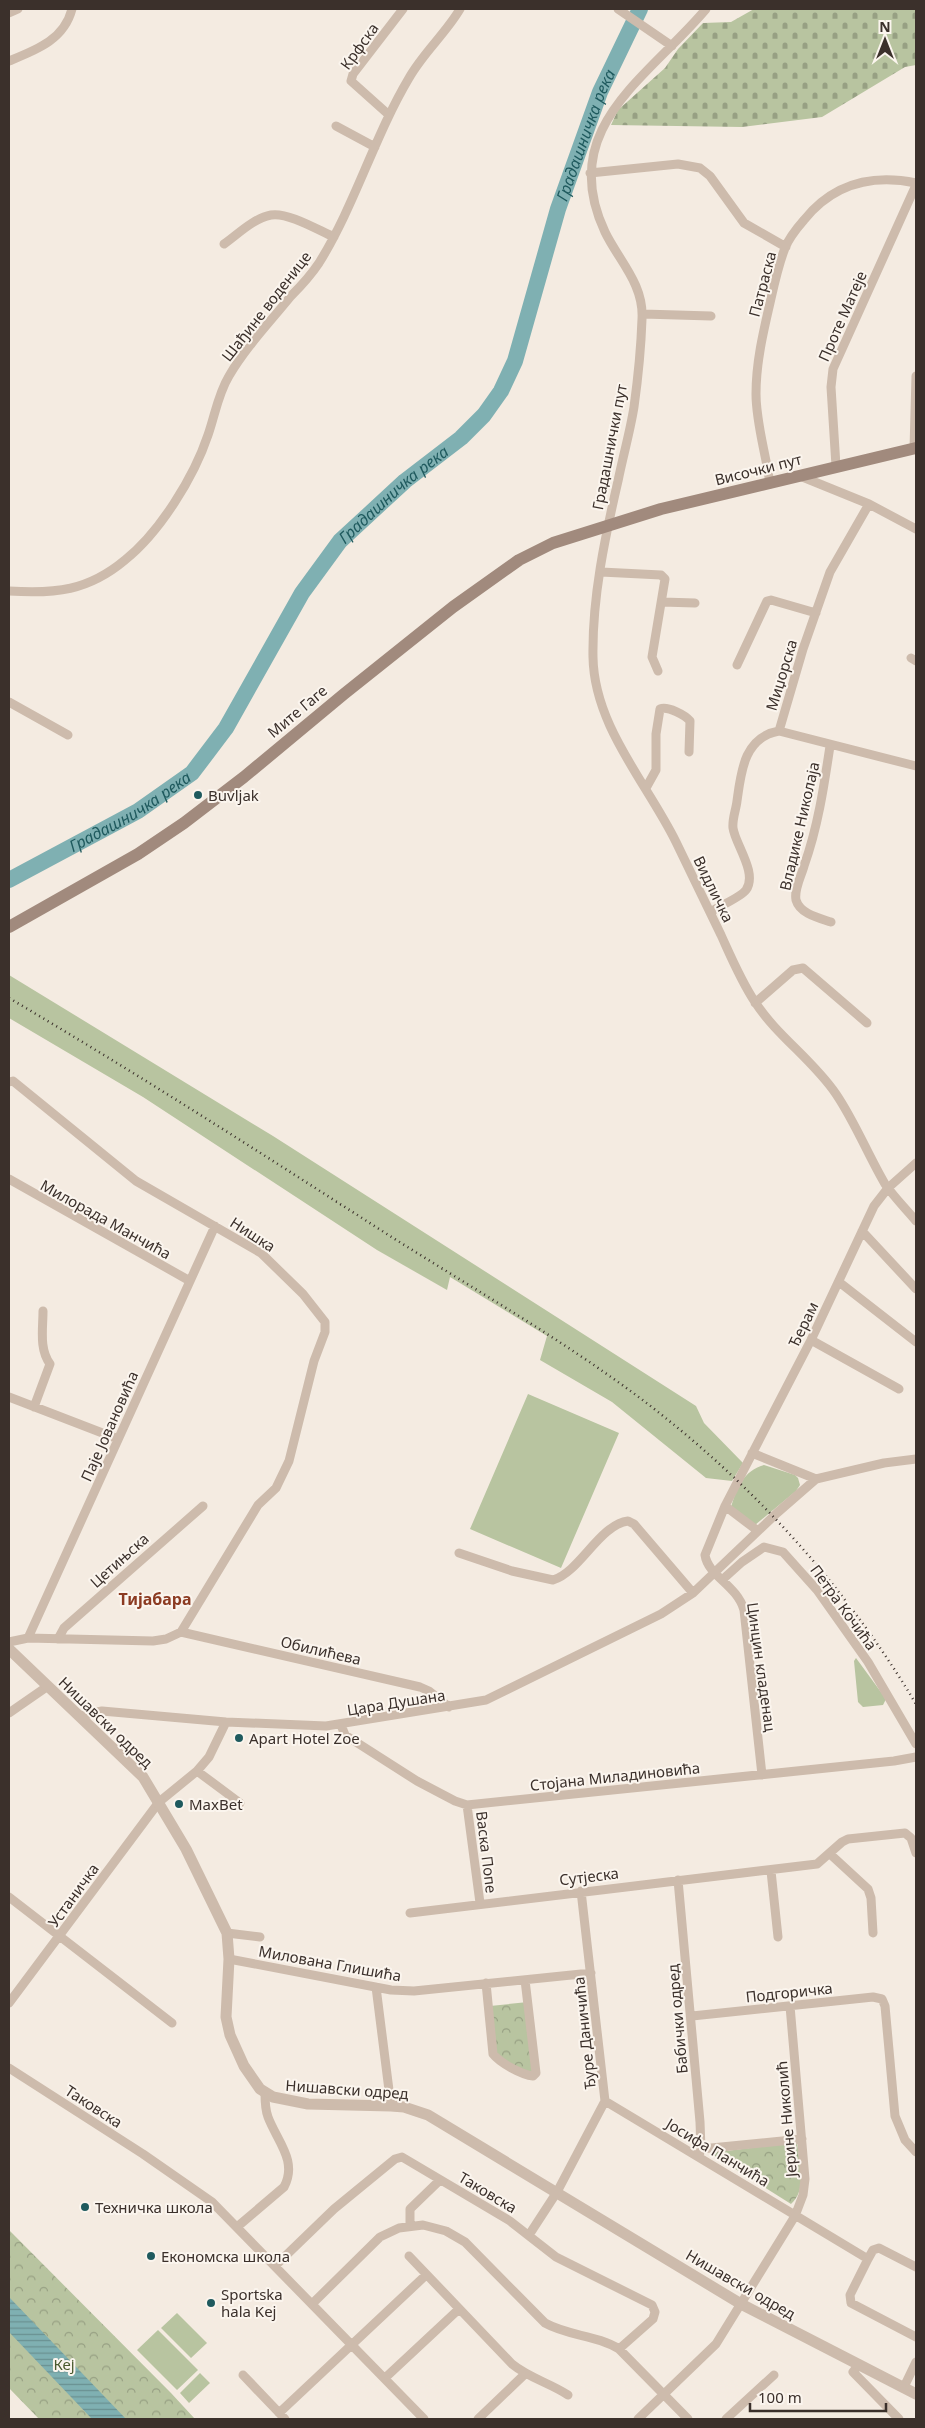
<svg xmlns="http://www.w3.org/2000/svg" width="925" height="2428" font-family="'Noto Sans',sans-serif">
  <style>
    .grass { fill: #b8c4a0 }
    .cemetery { fill: url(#cemetery-stones) }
    .park { fill: url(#park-crowns) }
    .water { fill: url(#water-rules) }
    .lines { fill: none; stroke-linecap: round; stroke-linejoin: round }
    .river { stroke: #7fb0b2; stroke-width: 16 }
    .minor { stroke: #cdbbac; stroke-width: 9 }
    .tertiary { stroke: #cdbbac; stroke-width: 11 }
    .secondary { stroke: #a18a7d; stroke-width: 12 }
    .rail { stroke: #3b302b; stroke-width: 2.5; stroke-dasharray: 1 4; stroke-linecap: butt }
    .poi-dot { fill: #1f5a5e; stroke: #fbf5ee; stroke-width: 2 }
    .labels { text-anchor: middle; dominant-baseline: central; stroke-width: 4; stroke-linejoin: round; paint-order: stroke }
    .street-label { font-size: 15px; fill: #3b302b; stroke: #fbf5ee }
    .poi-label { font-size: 15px; fill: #3b302b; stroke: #fbf5ee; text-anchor: start }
    .park-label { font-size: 15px; fill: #4a5a2e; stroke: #fbf5ee }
    .water-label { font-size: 16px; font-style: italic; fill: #1f5a5e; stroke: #fbf5ee }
    .neighbourhood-label { font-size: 16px; font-weight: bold; fill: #8c3b22; stroke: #fbf5ee }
  </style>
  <defs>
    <pattern id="cemetery-stones" width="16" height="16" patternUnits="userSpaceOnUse" patternTransform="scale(1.25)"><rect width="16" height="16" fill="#b8c4a0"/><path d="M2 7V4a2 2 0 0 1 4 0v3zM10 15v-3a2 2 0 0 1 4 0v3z" fill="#97a083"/></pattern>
    <pattern id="park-crowns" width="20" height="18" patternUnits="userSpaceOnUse" patternTransform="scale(1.25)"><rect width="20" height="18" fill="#b8c4a0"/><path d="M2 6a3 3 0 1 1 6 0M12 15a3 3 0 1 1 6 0" fill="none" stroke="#97a083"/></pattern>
    <pattern id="water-rules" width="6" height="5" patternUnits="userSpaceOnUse" patternTransform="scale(1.25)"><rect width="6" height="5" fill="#7fb0b2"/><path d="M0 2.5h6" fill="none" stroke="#699091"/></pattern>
  </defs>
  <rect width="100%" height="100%" fill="#f4ebe1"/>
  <path class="grass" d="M9,975l264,161 423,270 8,17 39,40 -11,18 -26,-3 -94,-76 -72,-42 7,-24 -97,-59 -3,13 -70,-40 -234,-153 -134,-79z
    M528,1394l91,39 -58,135 -91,-39z
    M764,1465l31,10 3,3 2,7 -4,6 -41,34 -24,-18c6,-19 12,-36 33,-42z
    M856,1658l30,41 -3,6 -20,2 -5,-5 -4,-41z
    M177,2313l30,30 -16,15 -30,-30z
    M158,2330l40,40 -21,20 -40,-40z
    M200,2373l10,10 -21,20 -9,-10z"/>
  <path class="cemetery" d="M754,9h162v56l-11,2 -83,50 -80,10 -131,-2 7,-15 47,-42 13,-19 25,-26 28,-1z"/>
  <path class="park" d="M528,2002l7,78 -39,-26 -6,-48z
    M797,2142c2,19 11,47 -6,62l-81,-51z
    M9,2230l162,163 24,26h-156l-30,-31z"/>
  <path class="water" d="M9,2297l117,122h-34l-83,-87z"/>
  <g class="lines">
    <path class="river" id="s1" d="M9,880l129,-69 54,-38 34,-45 76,-135 38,-52 65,-60 56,-43 23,-23 17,-24 14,-30 43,-152 42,-117 40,-83"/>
    <path class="minor" d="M618,9l54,37
      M706,9c-58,69 -150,119 -101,223 14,29 39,52 37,87 -1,29 -4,59 -8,88 -4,25 -11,49 -16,74 -13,56 -26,117 -25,176 1,69 54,126 83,185 15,31 30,62 45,93 10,22 20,46 34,67 22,34 58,58 81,92 19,28 32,61 49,90 9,13 21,25 31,37
      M9,13l9,-4
      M9,61c27,-11 55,-21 63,-52
      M389,115l-38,-34 2,-7 50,-65
      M336,126l39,21
      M590,173l88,-9 22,4 10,8 34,47 42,24
      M224,244c14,-10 30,-26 47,-29 17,-3 47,15 63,22
      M643,314l68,2
      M914,449l2,-73
      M836,466l-5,-79 2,-18 83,-184
      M800,476l69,28 47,25
      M770,484c-4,-30 -14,-61 -14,-90 0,-31 7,-61 14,-91 4,-18 8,-37 15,-55 4,-10 12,-20 19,-28 29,-36 68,-46 112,-37
      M601,572l60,3 4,4 -13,78 6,14
      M9,591c46,3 79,0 116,-31 35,-28 69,-83 83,-125 7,-20 10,-41 21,-59 17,-29 41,-54 62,-80 10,-10 20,-21 28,-33 36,-58 55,-126 90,-185 14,-25 37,-45 51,-69
      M662,602l33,1
      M911,658l5,3
      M737,665l30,-64 4,-1 45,13
      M9,702l59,33
      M779,731l137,35
      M830,746c-6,40 -12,81 -26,120 -3,11 -10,23 -8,34 4,14 23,18 35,22
      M646,788l10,-18v-36l4,-25c8,-3 25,6 30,12l-1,31
      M710,912c8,-5 31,-15 36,-22 12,-17 -11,-46 -13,-62 -1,-9 3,-18 4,-27 4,-29 7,-64 42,-70l24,-82 27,-77 39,-68
      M755,1003l38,-33 10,-2 64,55
      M9,1082l4,-1 123,100 125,72 42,41 22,28v10l-11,29 -25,100 -13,27 -18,17 -77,127
      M9,1179l181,102
      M862,1231l54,58
      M839,1282l77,60
      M811,1340l88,49
      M9,1397l109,42
      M34,1407l16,-43c-11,-15 -7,-35 -7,-53
      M752,1453l64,26 68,-16 32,-4
      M725,1506l86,-166 63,-134 14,-18 28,-25
      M758,1531l-33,-25 -20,49c3,21 32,30 39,55l18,165
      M459,1553l53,18 41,9c27,-8 46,-55 75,-59l6,3 59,69
      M722,1580l20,-18 22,-15 19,5 34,38 51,72 48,82
      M28,1638l187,-412
      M58,1639l6,-11 139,-122
      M9,1642l19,-4 125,3 13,-2 15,-7 239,55 9,4 20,16
      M9,1713l39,-27
      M79,1716l23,-5 124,11 100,4 160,-26 175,-86 32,-21 84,-80 39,-34
      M341,1725l4,10 72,46 38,20 12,4 427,-44 22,-4
      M197,1771l43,32
      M467,1805l13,98
      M830,1854l38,35 3,9 2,35
      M771,1871l7,66
      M678,1880l22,242 1,27 -2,7
      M9,1897l163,126
      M410,1913l407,-49 25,-22 6,-3 57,-6 6,5 5,15
      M227,1933l33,4
      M229,1959l162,31 23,1 177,-18
      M486,1983l7,71c7,9 29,21 40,22l3,-3 -11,-93
      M376,1987l15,119
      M9,2003l150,-201 38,-31 12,-14 17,-35
      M692,2016l181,-19 9,2 3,7 10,110 10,24 11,12
      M9,2068l134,86 69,48 212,217
      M605,2101l263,158 5,-9 6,-2 37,19
      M701,2149l101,-10
      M410,2225v-16l30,-29
      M237,2227l47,-40c14,-26 -7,-46 -16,-70 -3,-8 -3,-16 -3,-24
      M529,2235l28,-43 48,-91 -24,-210
      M409,2256l103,108c17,14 38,19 56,31
      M868,2259l-18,36 1,8 65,34
      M275,2266l59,-57 61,-50 7,-2 108,64 46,36 96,48 3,7 -2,7 -34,30
      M313,2303l67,-66 19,-9 24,-3 23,6 19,11 80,81c23,13 52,12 74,26l69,70
      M858,2366l-5,6 46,47
      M243,2375l42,44
      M385,2378l74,-69
      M904,2387l12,-25
      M279,2413l147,-138
      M478,2419l47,-45
      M638,2419l78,-75 79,-128 8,-21 2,-16 -15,-173
      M726,2419l48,-44"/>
    <path class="tertiary" d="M9,1649l134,128 43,72 41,84 2,26 -3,58 4,18 14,31 16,23 13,8 35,7 83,2 13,1 24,8 313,189 175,90"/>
    <path class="secondary" d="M9,927l129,-73 46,-31 60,-46 100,-83 109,-87 66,-47 34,-17 108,-34 255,-61"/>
    <path class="rail" d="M9,998c129,76 255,157 381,238 84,53 171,103 250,162 111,84 205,187 276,306"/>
  </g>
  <g class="poi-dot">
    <circle cx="198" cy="795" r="5"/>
    <circle cx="239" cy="1738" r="5"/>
    <circle cx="179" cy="1804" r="5"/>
    <circle cx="85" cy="2207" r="5"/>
    <circle cx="151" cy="2256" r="5"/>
    <circle cx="211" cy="2303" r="5"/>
  </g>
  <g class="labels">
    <g class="street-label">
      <text transform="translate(359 46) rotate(-54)">Крфска</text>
      <text transform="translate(762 284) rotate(-75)">Патраска</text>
      <text transform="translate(266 306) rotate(-52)">Шађине воденице</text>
      <text transform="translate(842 316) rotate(-66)">Проте Матеје</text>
      <text transform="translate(609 447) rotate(-79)">Градашнички пут</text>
      <text transform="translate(758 469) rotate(-14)">Височки пут</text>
      <text transform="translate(781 675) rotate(-73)">Миџорска</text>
      <text transform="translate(297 711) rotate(-40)">Мите Гаге</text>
      <text transform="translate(799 826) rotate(-77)">Владике Николаја</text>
      <text transform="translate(714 889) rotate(64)">Видличка</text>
      <text transform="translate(106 1219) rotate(29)">Милорада Манчића</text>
      <text transform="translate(253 1234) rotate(33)">Нишка</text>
      <text transform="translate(803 1324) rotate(-64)">Ђерам</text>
      <text transform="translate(109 1426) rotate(-66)">Паје Јовановића</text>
      <text transform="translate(119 1560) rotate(-42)">Цетињска</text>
      <text transform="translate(844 1607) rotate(54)">Петра Кочића</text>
      <text transform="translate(321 1650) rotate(13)">Обилићева</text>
      <text transform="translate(762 1667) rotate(82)">Цинцин кладенац</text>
      <text transform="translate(396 1702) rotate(-9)">Цара Душана</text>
      <text transform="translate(106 1722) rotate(44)">Нишавски одред</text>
      <text transform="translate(615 1776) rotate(-6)">Стојана Миладиновића</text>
      <text transform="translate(487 1852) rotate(83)">Васка Попе</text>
      <text transform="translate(589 1876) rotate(-7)">Сутјеска</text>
      <text transform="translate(73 1895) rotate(-54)">Устаничка</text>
      <text transform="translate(330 1963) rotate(10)">Милована Глишића</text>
      <text transform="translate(789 1992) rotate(-6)">Подгоричка</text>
      <text transform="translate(677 2019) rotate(-95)">Бабички одред</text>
      <text transform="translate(584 2033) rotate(-96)">Ђуре Даничића</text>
      <text transform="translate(347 2089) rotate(4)">Нишавски одред</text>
      <text transform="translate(94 2106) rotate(33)">Таковска</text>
      <text transform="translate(786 2119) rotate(-95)">Јерине Николић</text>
      <text transform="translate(718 2152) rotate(31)">Јосифа Панчића</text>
      <text transform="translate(488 2192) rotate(31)">Таковска</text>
      <text transform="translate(741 2284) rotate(30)">Нишавски одред</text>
    </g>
    <g class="poi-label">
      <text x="208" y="795">Buvljak</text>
      <text x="249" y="1738">Apart Hotel Zoe</text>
      <text x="189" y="1804">MaxBet</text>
      <text x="95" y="2207">Техничка школа</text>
      <text x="161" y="2256">Економска школа</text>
      <text x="221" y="2294">Sportska<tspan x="221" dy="17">hala Kej</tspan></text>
    </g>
    <g class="park-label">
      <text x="64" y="2364">Кеј</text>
    </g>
    <g class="water-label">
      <text stroke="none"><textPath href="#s1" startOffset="979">Градашничка река</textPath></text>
      <text stroke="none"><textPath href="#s1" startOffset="559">Градашничка река</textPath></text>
      <text stroke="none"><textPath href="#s1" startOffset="139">Градашничка река</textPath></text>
    </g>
    <g class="neighbourhood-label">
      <text x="155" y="1599">Тијабара</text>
    </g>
  </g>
  <rect width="925" height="2428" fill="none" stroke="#3b302b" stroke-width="20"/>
  <g transform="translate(885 40)" stroke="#fbf5ee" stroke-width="4" paint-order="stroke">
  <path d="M0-4L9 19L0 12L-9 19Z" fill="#3b302b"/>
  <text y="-8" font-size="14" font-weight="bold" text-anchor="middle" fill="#3b302b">N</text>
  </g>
  <path d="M750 2403v8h136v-8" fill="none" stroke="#3b302b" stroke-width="2.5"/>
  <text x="758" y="2403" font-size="15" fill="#3b302b" stroke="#fbf5ee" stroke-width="4" paint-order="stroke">100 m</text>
</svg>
